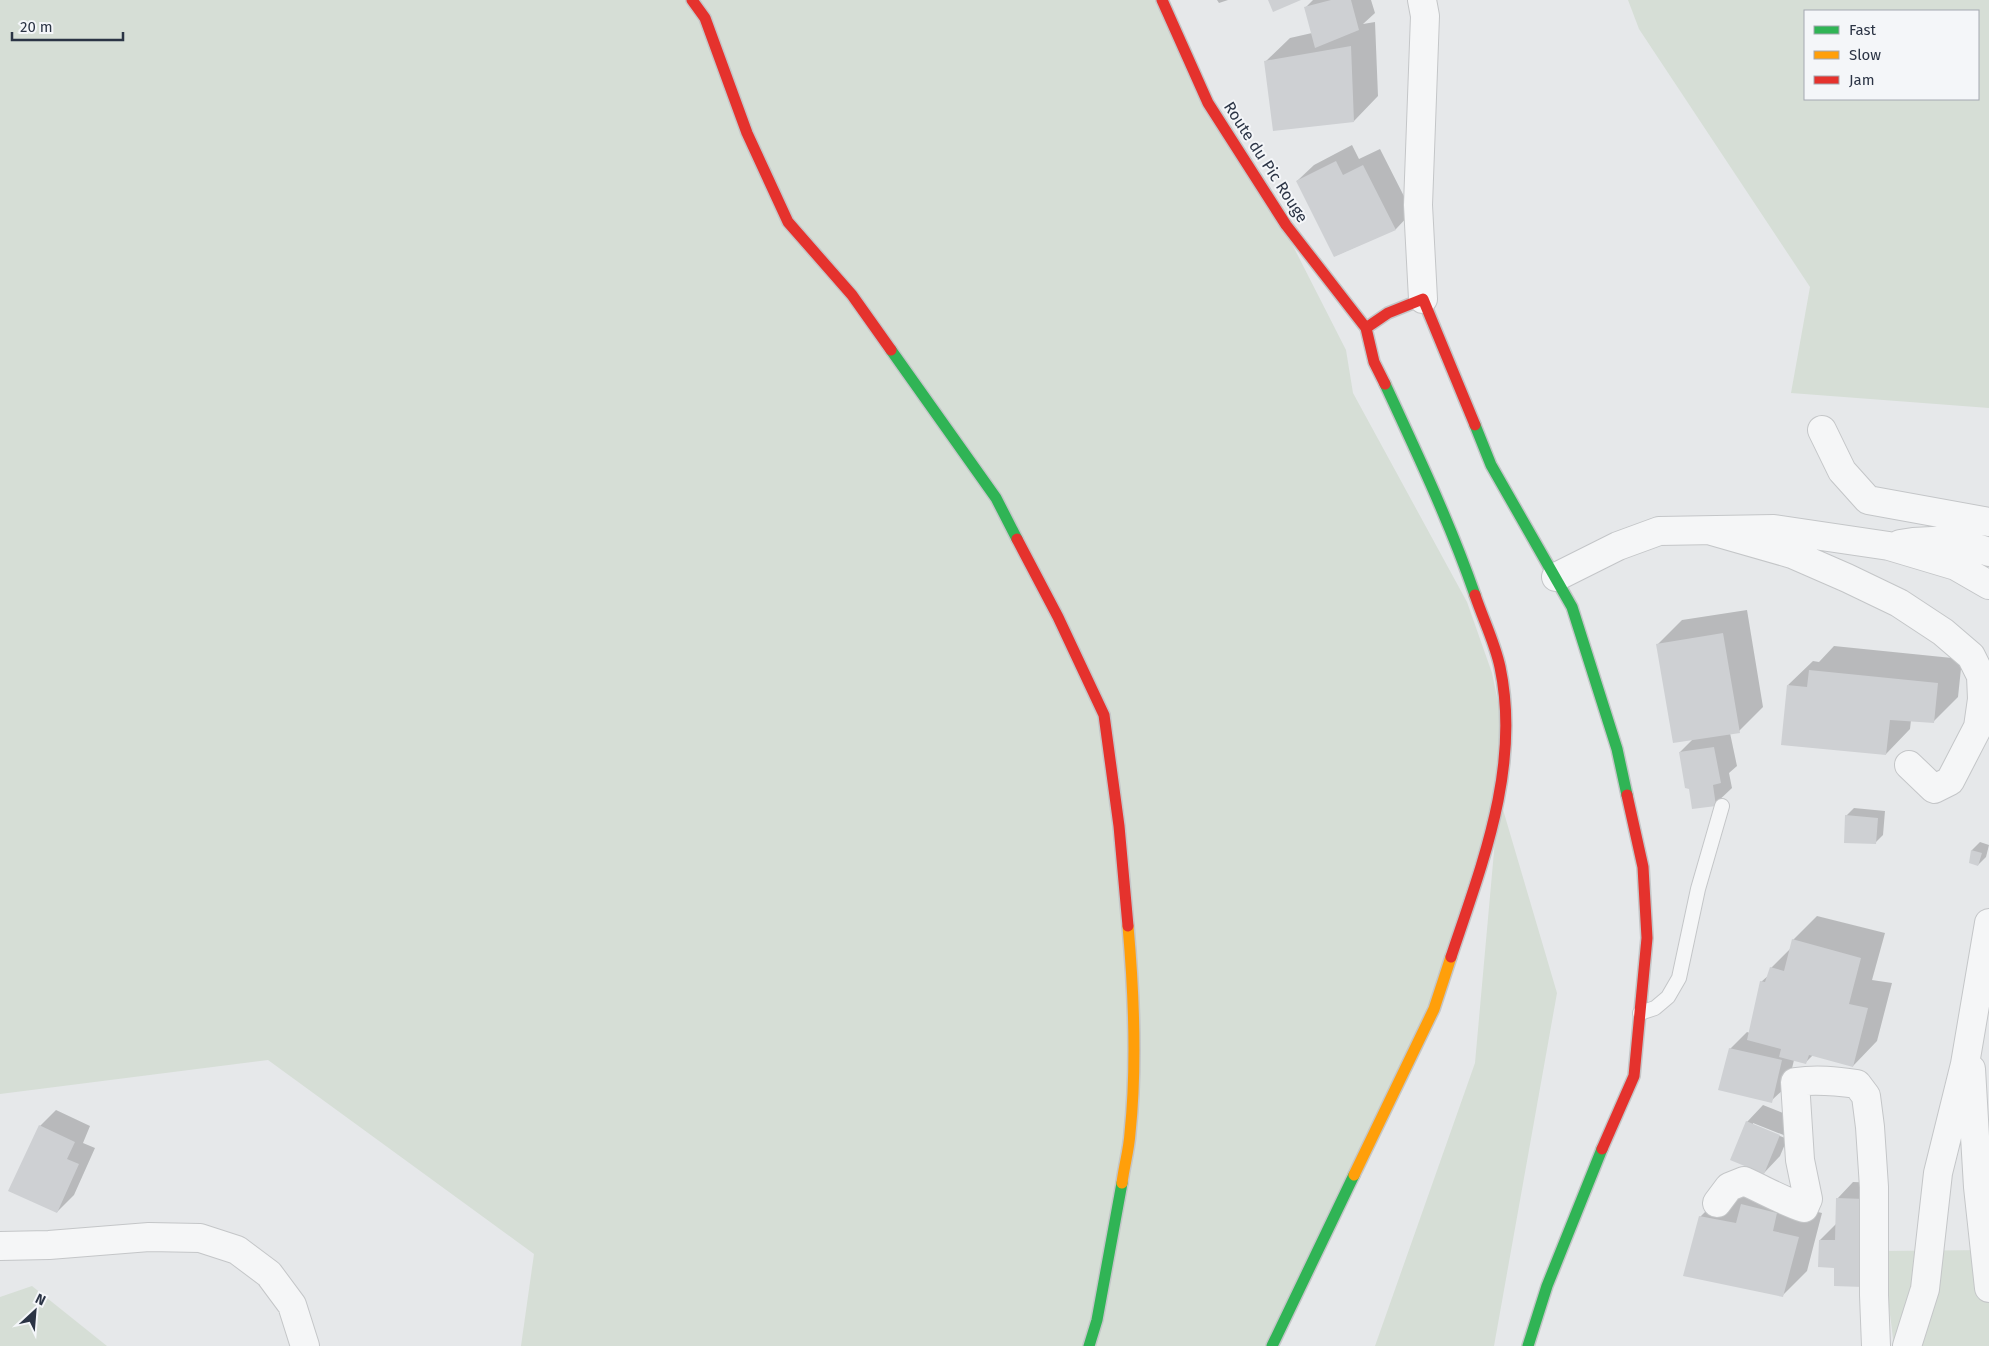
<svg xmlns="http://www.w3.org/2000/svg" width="1989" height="1346" font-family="'Fira Sans',sans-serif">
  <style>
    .green { fill: #d6ded6; fill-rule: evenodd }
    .shadow { fill: #0003; fill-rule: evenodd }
    .building { fill: #ced0d3 }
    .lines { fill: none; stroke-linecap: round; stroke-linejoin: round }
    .lane-casing { stroke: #c4c6c8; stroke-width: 16 }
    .street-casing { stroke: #c4c6c8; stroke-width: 30 }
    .fast-casing { stroke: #c4c6c8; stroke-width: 14 }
    .slow-casing { stroke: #c4c6c8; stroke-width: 14 }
    .jam-casing { stroke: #c4c6c8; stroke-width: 14 }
    .lane { stroke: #f5f6f7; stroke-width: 14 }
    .street { stroke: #f5f6f7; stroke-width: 28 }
    .fast { stroke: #30b455; stroke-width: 11 }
    .slow { stroke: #ff9f0a; stroke-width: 11 }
    .jam { stroke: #e5322d; stroke-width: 11 }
    .labels { text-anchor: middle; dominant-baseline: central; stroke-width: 4; stroke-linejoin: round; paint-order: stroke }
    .street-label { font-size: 16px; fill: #2b3445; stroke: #f4f6f9 }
  </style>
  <rect width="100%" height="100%" fill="#e6e8ea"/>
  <path class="green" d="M0,0h1156l136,244 54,106 7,43 114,209 25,71 17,83 -80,251 -158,339h-750l13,-92 -266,-194 -268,34z
    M1628,0h361v408l-198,-15 19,-106 -171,-258zM1805,11h173v88h-173z
    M1499,796l58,197 -63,353h-119l100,-283z
    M1989,1250v96h-95l-12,-95z
    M32,1286l75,60h-107v-49z"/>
  <path class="shadow" d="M1217,0h11l-9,3z
    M1313,0h58l4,13 -12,11 12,-2 3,74 -24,25 -89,-59 25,-24 22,-5 -7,-25z
    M1352,145l7,14 21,-10 32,63 -16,17 -61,27 -38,-75 17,-16z
    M1747,610l16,97 -24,24 -9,2 7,33 -8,7 3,15 -17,16 -24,-17 -11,-35 14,-14 -36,-94 24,-24z
    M1834,646l128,13 -4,38 -25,25 -22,-2 -1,9 -24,25 -98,-69 25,-24 6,1z
    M1854,808l31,3 -2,24 -8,8 -29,-27z
    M1980,842l9,3 -3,12 -8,8 -8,-3 2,-12z
    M1817,916l68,17 -13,47 20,3 -15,58 -24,25 -40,-11 -7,7 -12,-2 -6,25 -17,16 -41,-52 17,-17 3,1 11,-51 8,-7 2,-7 20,-20 2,-8z
    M1763,1105l33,13 -16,38 -16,17 -17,-51zM1753,1123l33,13 -1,2 -32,-13z
    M56,1110l34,16 -7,17 12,5 -21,47 -17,17 -17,-86z
    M1766,1180l34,9 -3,18 25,6 -15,58 -25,25 -82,-79 25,-25 24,5z
    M1853,1182l28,1 -45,83 -16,-26 16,-16 1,-25z"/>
  <path class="building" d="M1268,0h33l-28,12z
    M1331,0h20l8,30 -44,18 -11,-41z
    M1351,46l3,76 -81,9 -9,-70z
    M1336,161l7,14 20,-10 33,65 -62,27 -38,-76z
    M1723,633l17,100 -67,10 -17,-99z
    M1809,670l129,13 -4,40 -44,-3 -4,35 -105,-10 6,-60 20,2z
    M1714,747l7,36 -8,2 3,21 -24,3 -3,-20 -4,-1 -6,-36z
    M1845,815l33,3 -2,26 -32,-1z
    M1971,850l11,3 -4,13 -9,-3z
    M1792,939l69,19 -12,46 19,4 -15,59 -44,-12 -3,9 -27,-7 2,-8 -34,-9 13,-59 5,1 5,-15 14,4z
    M1729,1048l53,12 -10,43 -54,-13z
    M1746,1121l34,14 -16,39 -34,-14z
    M39,1125l36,17 -8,17 12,5 -22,49 -49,-22z
    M1836,1198l29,1 -2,88 -29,-1v-18l-16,-1 1,-27h16z
    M1741,1204l36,9 -4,18 26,6 -16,60 -100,-21 16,-60 37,7z"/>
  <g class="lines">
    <defs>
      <path id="lane" d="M1640,1013l15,-5 13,-11 11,-19 19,-89 24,-83"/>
      <path id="street" d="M1422,0l3,16 -7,189 5,94
        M1822,430l20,41 26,29 121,22
        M1712,531l80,23 55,24 52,25 44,29 28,24 10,20 1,23 -4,28 -28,54 -16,8 -25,-24
        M1900,544l13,-2 39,-2 37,12
        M1556,577l62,-31 41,-15 115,-2 115,17 67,20 33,19
        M1971,1069l7,118 11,101
        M1717,1203l12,-16 15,-6c20,9 39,20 60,27l4,-9 -8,-39 -5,-78c22,-3 41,-1 62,2l9,12 4,31 4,60v108l2,51
        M0,1246l49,-1 100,-8 51,1 37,12 32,24 23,31 13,41
        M1907,1346l18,-57 13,-116 27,-109 24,-141"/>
      <path id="fast" d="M891,350l105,148 21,41
        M1385,384c32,69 65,139 90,211
        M1475,425l16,40 81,142 45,142 10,46
        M1089,1346l8,-26 25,-137
        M1272,1346l82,-171
        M1528,1346l19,-60 55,-137"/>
      <path id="slow" d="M1354,1175l80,-166 17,-52
        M1122,1183c2,-17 7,-33 8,-50 7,-67 4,-139 -2,-207"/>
      <path id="jam" d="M692,0l13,18 42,115 41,89 64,73 39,55
        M1162,0l46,103 78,122 80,103
        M1385,384l-11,-22 -8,-34 22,-15 35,-14 52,126
        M1017,539l41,78 46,98 15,111 9,100
        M1451,957c31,-93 70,-190 49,-290 -5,-24 -17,-48 -25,-72
        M1602,1149l32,-73 13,-138 -4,-71 -16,-72"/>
    </defs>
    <use href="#lane" class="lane-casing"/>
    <use href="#street" class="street-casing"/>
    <use href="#fast" class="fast-casing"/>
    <use href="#slow" class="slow-casing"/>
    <use href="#jam" class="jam-casing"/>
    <use href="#lane" class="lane"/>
    <use href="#street" class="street"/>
    <use href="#fast" class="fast"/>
    <use href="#slow" class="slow"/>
    <use href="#jam" class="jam"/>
  </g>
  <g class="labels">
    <g class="street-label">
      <text transform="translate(1266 162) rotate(57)">Route du Pic Rouge</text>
    </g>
  </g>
  <rect x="1804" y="10" width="175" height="90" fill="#f4f6f9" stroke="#a4a8b1"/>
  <rect x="1814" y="26" width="25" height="8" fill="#30b455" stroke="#a4a8b1"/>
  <text x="1849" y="35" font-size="15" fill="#2b3445">Fast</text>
  <rect x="1814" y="51" width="25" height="8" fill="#ff9f0a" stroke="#a4a8b1"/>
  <text x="1849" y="60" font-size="15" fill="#2b3445">Slow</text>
  <rect x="1814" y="76" width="25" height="8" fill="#e5322d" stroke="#a4a8b1"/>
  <text x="1849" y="85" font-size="15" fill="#2b3445">Jam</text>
  <g transform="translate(35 1311) rotate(26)" stroke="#f4f6f9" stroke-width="4" paint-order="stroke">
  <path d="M0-4L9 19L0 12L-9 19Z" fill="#2b3445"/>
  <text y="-8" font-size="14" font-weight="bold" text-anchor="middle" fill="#2b3445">N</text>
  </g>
  <path d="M12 32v8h111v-8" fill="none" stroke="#2b3445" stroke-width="2.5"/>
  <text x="20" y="32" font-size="15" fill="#2b3445" stroke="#f4f6f9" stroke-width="4" paint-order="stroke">20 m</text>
</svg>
